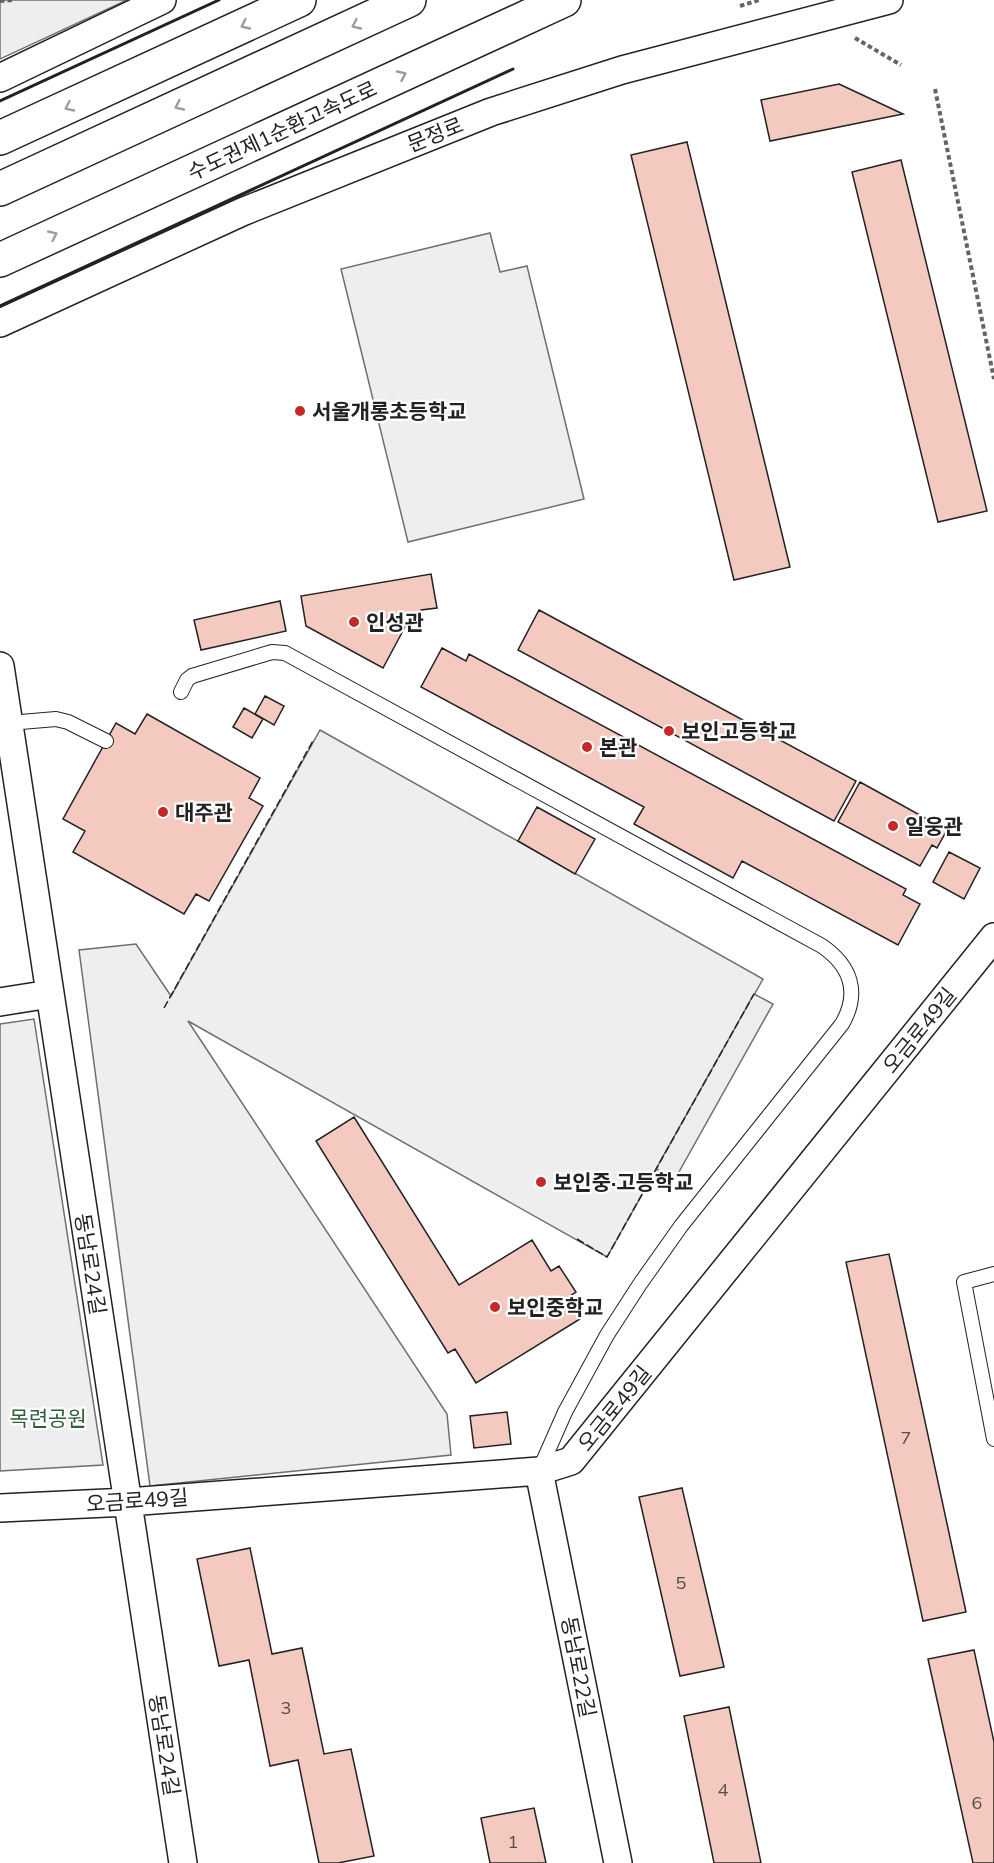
<svg xmlns="http://www.w3.org/2000/svg" width="994" height="1863" font-family="Mulish,'Noto Sans KR',sans-serif">
  <style>
    .green { fill: #eee; stroke: #6f6f6f; stroke-width: 1.5 }
    .parking { fill: #ededed; stroke: #6f6f6f; stroke-width: 1.5 }
    .building { fill: #f3c9c0; stroke: #222; stroke-width: 1.5 }
    .lines { fill: none; stroke-linecap: round; stroke-linejoin: round }
    .lane-casing { stroke: #222; stroke-width: 16 }
    .street-casing { stroke: #222; stroke-width: 30 }
    .highway-casing { stroke: #222; stroke-width: 36 }
    .path { stroke: #646464; stroke-width: 4; stroke-dasharray: 4.5 3; stroke-linecap: butt }
    .lane { stroke: #fff; stroke-width: 14 }
    .street { stroke: #fff; stroke-width: 27 }
    .highway { stroke: #fff; stroke-width: 33 }
    .fence { stroke: #222; stroke-width: 1.5; stroke-dasharray: 8 3; stroke-linecap: butt }
    .wall { stroke: #222; stroke-width: 3 }
    .oneway { stroke: #9c9c9c }
    .poi-dot { fill: #c62828; stroke: #fff; stroke-width: 2 }
    .labels { text-anchor: middle; dominant-baseline: central; stroke-width: 4.5; stroke-linejoin: round; paint-order: stroke }
    .number-label { font-size: 18px; fill: #564c4a }
    .street-label { font-size: 21px; fill: #222; stroke: #fff }
    .poi-label { font-size: 21px; font-weight: bold; fill: #222; stroke: #fff; text-anchor: start }
    .park-label { font-size: 21px; fill: #2f5e38; stroke: #fff }
  </style>
  <rect width="100%" height="100%" fill="#fff"/>
  <path class="green" d="M0,0h127l-127,59z
    M490,233l10,39 27,-6 57,233 -176,43 -67,-273z
    M320,730l443,249 -156,278 -419,-236 259,393 4,41 -301,31 -71,-536 57,-6 35,52z
    M34,1019l69,446 -103,6v-447z"/>
  <path class="parking" d="M754,994l19,10 -98,175 -19,-10z"/>
  <path class="building" d="M839,84l64,30 -133,27 -9,-41z
    M687,142l103,425 -56,13 -103,-425z
    M901,160l86,351 -49,11 -86,-350z
    M431,574l6,34 -16,2 1,4 -19,3 2,10 -22,41 -77,-42 -5,-30z
    M280,601l6,30 -85,19 -7,-30z
    M539,610l317,171 -22,40 -316,-171z
    M442,648l24,13 3,-7 437,235 -3,6 17,9 -22,41 -156,-84 -9,17 -99,-54 10,-17 -223,-120z
    M265,696l19,10 -10,19 -19,-11z
    M244,708l19,11 -11,19 -19,-11z
    M147,714l113,64 -11,20 14,8 -54,95 -13,-7 -12,20 -111,-62 12,-21 -22,-12 53,-96 19,11z
    M860,782l87,48 -10,18 -5,-3 -12,21 -82,-44z
    M537,807l58,32 -20,35 -57,-33z
    M949,852l31,16 -16,31 -31,-17z
    M354,1117l105,168 73,-45 19,31 8,-5 17,26 -9,6 13,21 -104,64 -21,-34 -7,4 -132,-212z
    M889,1254l77,358 -43,9 -77,-359z
    M507,1412l4,32 -37,4 -4,-32z
    M682,1488l42,179 -44,9 -41,-179z
    M250,1548l22,106 30,-6 22,106 27,-5 23,107 -36,7h-19l-21,-103 -28,6 -21,-106 -30,6 -22,-107z
    M974,1650l20,92v121h-21l-45,-204z
    M729,1707l32,156h-47l-30,-147z
    M534,1808l12,55h-56l-9,-45z"/>
  <g class="lines">
    <defs>
      <path id="lane" d="M181,692l6,-12 5,-4 80,-24 13,1 537,293c29,20 38,47 20,78l-161,202 -41,58 -33,51 -42,77 -26,59
        M9,723l47,-4 12,3 38,19
        M994,1274l-30,8 30,157"/>
      <path id="street" d="M0,78l162,-78
        M0,323l242,-111 249,-100 131,-42 267,-70
        M0,666l183,1197
        M0,1002l50,-8
        M539,1471l79,392
        M0,1508l128,-6 411,-31 32,-10 423,-524"/>
      <path id="highway" d="M0,138l299,-138
        M0,189l409,-189
        M0,260l564,-260"/>
    </defs>
    <use href="#lane" class="lane-casing"/>
    <use href="#street" class="street-casing"/>
    <use href="#highway" class="highway-casing"/>
    <path class="path" d="M0,1l13,-1
      M740,6l19,-6
      M855,38l46,27
      M935,89l59,290"/>
    <use href="#lane" class="lane"/>
    <use href="#street" class="street"/>
    <use href="#highway" class="highway"/>
    <path class="fence" d="M164,1008l150,-269
      M577,1239l30,18 147,-263"/>
    <path class="wall" d="M0,101l219,-101
      M0,306l513,-237"/>
  </g>
  <defs><path id="oneway-chevron" d="M-2-3.5L2.5 0L-2 3.5" fill="none" stroke-width="1.6" stroke-linecap="round" stroke-linejoin="round" transform="scale(1.5)"/></defs>
  <g class="oneway">
    <use href="#oneway-chevron" transform="translate(245 25) rotate(155)"/>
    <use href="#oneway-chevron" transform="translate(356 25) rotate(155)"/>
    <use href="#oneway-chevron" transform="translate(402 75) rotate(-25)"/>
    <use href="#oneway-chevron" transform="translate(179 106) rotate(155)"/>
    <use href="#oneway-chevron" transform="translate(69 107) rotate(155)"/>
    <use href="#oneway-chevron" transform="translate(53 235) rotate(-25)"/>
  </g>
  <g class="poi-dot">
    <circle cx="300" cy="411" r="6"/>
    <circle cx="354" cy="622" r="6"/>
    <circle cx="669" cy="731" r="6"/>
    <circle cx="587" cy="747" r="6"/>
    <circle cx="163" cy="812" r="6"/>
    <circle cx="893" cy="826" r="6"/>
    <circle cx="541" cy="1182" r="6"/>
    <circle cx="495" cy="1307" r="6"/>
  </g>
  <g class="labels">
    <g class="number-label">
      <text x="906" y="1437">7</text>
      <text x="681" y="1582">5</text>
      <text x="286" y="1707">3</text>
      <text x="723" y="1789">4</text>
      <text x="977" y="1802">6</text>
      <text x="513" y="1841">1</text>
    </g>
    <g class="street-label">
      <text transform="translate(282 130) rotate(-25)">수도권제1순환고속도로</text>
      <text transform="translate(435 134) rotate(-22)">문정로</text>
      <text transform="translate(919 1030) rotate(-51)">오금로49길</text>
      <text transform="translate(91 1264) rotate(81)">동남로24길</text>
      <text transform="translate(614 1408) rotate(-51)">오금로49길</text>
      <text transform="translate(137 1500) rotate(-4)">오금로49길</text>
      <text transform="translate(579 1667) rotate(79)">동남로22길</text>
      <text transform="translate(165 1745) rotate(81)">동남로24길</text>
    </g>
    <g class="poi-label">
      <text x="312" y="411">서울개롱초등학교</text>
      <text x="366" y="622">인성관</text>
      <text x="681" y="731">보인고등학교</text>
      <text x="599" y="747">본관</text>
      <text x="175" y="812">대주관</text>
      <text x="905" y="826">일웅관</text>
      <text x="553" y="1182">보인중·고등학교</text>
      <text x="507" y="1307">보인중학교</text>
    </g>
    <g class="park-label">
      <text x="48" y="1418">목련공원</text>
    </g>
  </g>
</svg>
